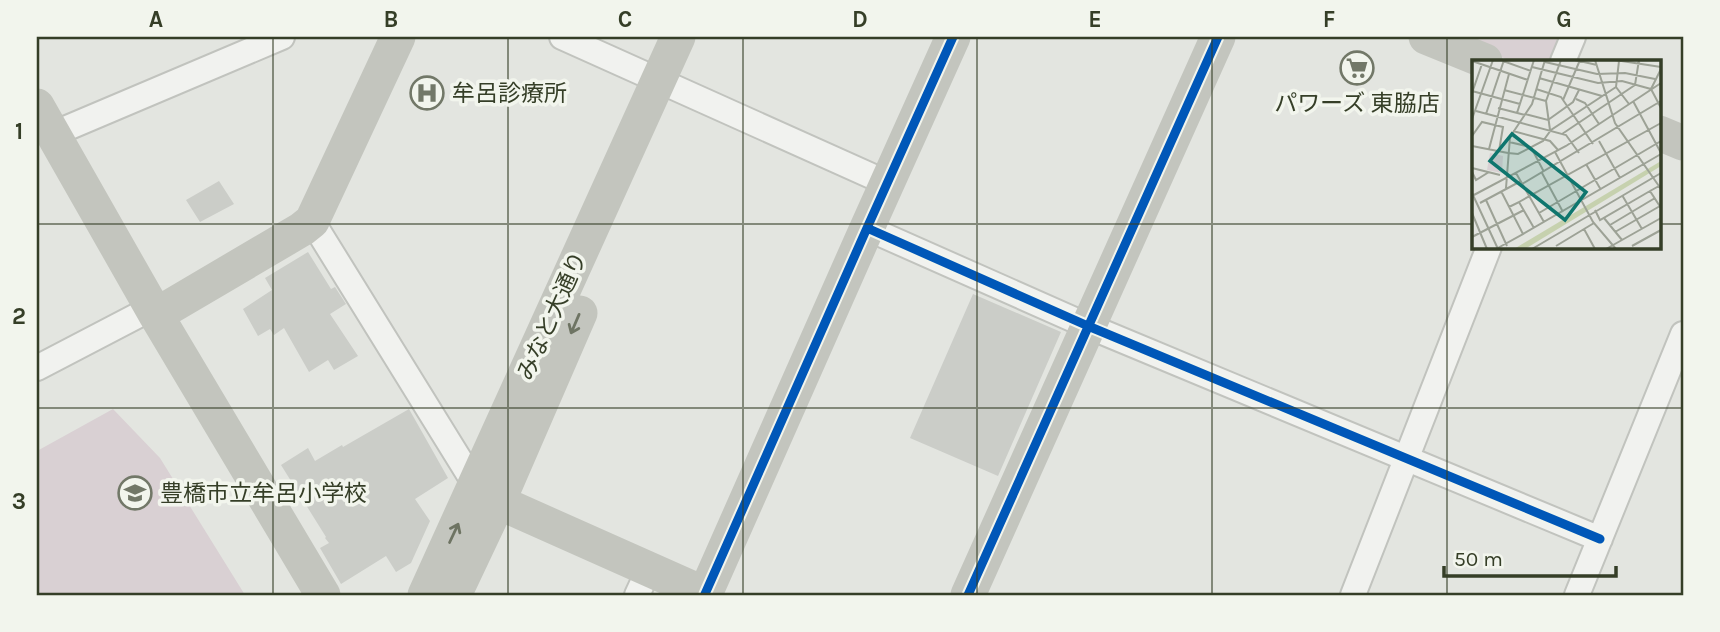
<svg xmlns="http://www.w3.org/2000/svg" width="1720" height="632" font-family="Karla,'Noto Sans JP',sans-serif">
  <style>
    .green { fill: #d9d0d3 }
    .building { fill: #cbcdc8 }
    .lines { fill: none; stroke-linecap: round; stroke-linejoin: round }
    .street-casing { stroke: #c1c3be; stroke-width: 28 }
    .street { stroke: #f1f2ef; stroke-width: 24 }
    .secondary { stroke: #c3c5be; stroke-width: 35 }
    .cycleway-casing { stroke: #f2f5ed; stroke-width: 13 }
    .cycleway { stroke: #0057b8; stroke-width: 9 }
    .oneway { stroke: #6e7463 }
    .grid { fill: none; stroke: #353e27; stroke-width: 2; stroke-opacity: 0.55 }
    .labels { text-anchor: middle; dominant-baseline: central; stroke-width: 7; stroke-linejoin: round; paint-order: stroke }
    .poi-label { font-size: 23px; fill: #353e27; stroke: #f2f5ed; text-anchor: start }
    .street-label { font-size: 23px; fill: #353e27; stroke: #f2f5ed }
    .inset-road { fill: none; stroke: #9da296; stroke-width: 2 }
    .view { fill: #0f766e; fill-opacity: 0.15; stroke: #0f766e; stroke-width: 3.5 }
    .inset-edge { fill: none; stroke: #353e27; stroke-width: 3.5 }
    .neatline { fill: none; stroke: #353e27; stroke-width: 2.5 }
    .grid-label { font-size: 23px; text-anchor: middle; font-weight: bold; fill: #353e27 }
  </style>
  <rect width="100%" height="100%" fill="#e3e5e0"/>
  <path class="green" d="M1453,37h113l-10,24h-45z
    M113,409l47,49 85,137h-208v-144z"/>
  <path class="building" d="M219,181l15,23 -34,18 -14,-22z
    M308,252l23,37 4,-2 11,17 -16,10 28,42 -24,14 -6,-10 -19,12 -25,-44 -10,7 -4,-6 -12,7 -15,-27 29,-19 -7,-12z
    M973,294l88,38 -63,144 -88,-38z
    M409,409l39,69 -33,21 15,22 -19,42 -15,9 -10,-16 -45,28 -21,-36 9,-5 -4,-5 1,-1 -45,-72 27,-17 7,13 27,-16 1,2z"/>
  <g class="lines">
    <defs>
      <path id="street" d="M562,37l325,146
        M1563,61l10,-24
        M53,134l229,-97
        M312,221l164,265
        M867,228l221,98 512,213
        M37,368l115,-60
        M637,595l12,-26
        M1353,595l136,-348
        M1577,595l106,-261"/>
    </defs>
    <use href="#street" class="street-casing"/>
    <use href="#street" class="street"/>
    <path class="secondary" d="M1426,37l59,24
      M37,106l119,209 167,280
      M1659,133l24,10
      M156,315l146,-86 10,-8 86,-184
      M498,502l209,93
      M705,594l162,-366 86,-191
      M425,595l253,-558
      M454,595l44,-93 82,-189
      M968,595l250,-558"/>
    <defs>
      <path id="cycleway" d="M867,228l221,98 512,213
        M705,594l162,-366 86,-191
        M968,595l250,-558"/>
    </defs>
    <use href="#cycleway" class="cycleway-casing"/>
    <use href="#cycleway" class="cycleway"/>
  </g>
  <defs><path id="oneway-shaft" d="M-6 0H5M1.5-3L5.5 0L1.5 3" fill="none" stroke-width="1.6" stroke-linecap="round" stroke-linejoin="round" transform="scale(1.75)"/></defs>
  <g class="oneway">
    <use href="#oneway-shaft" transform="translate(575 324) rotate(113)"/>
    <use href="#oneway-shaft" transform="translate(454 533) rotate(-65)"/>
  </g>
  <path class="grid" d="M273,37v558M508,37v558M743,37v558M977,37v558M1212,37v558M1447,37v558M37,224h1436M1659,224h24M37,408h1646"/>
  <defs>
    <symbol id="supermarket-ring" viewBox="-11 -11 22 22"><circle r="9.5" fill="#f2f5ed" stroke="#727868" stroke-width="1.5"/><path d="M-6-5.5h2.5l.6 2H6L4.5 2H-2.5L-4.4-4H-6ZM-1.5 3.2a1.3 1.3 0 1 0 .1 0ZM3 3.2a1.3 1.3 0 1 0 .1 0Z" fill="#727868"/></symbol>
    <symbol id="hospital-ring" viewBox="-11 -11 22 22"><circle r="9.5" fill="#f2f5ed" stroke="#727868" stroke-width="1.5"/><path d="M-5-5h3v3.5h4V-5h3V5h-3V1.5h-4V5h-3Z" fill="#727868"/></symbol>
    <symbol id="school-ring" viewBox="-11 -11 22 22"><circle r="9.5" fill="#f2f5ed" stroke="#727868" stroke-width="1.5"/><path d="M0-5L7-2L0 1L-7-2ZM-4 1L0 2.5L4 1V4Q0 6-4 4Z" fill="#727868"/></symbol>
  </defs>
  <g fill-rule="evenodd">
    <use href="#supermarket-ring" x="1338" y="49" width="38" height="38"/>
    <use href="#hospital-ring" x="408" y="74" width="38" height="38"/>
    <use href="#school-ring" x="116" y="474" width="38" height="38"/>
  </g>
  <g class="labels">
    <g class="poi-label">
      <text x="452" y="93">牟呂診療所</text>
      <text x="1357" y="103" text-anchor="middle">パワーズ 東脇店</text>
      <text x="160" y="493">豊橋市立牟呂小学校</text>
    </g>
    <g class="street-label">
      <text transform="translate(552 316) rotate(-66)">みなと大通り</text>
    </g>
  </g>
  <g transform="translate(1472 60)">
    <rect width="189" height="189" fill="#e3e5e0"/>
    <path d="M18,93l13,3 -1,17 -15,-3z" fill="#d9d0d3"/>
    <path d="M189,101v5l-136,83h-11z" fill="#c6d1ae"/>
    <path class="inset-road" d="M103,0l22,5M123,0l20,63 46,66M143,0l46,7M0,1l56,19M31,1l28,10M147,1l-3,26 13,17M73,2l52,12 28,-1 30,6M60,7l66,16 24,-2 29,8 10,-20M67,18l63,18M64,29l25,8 32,47M179,29l10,19M32,30l42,11M0,31l48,13M0,33l10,-29M104,39l9,4 14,21M91,40l17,-40M161,41l28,52M26,48l27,7M4,51l90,24 13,18M45,53l17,-53M14,54l18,-54M53,54l23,6 25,-18 6,-12M0,59l21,-59M78,70l-4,-29 15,-41M41,71l37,10 8,9M90,74l73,-49 4,-25M0,76l10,-14 21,5 -4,24M127,81l21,37M37,82l22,5 13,25M0,86l36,7M17,89l20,-75M83,92l38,70 23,27M36,93l10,1 25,-13 8,-11 65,-43M114,104l15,26M0,108l28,7M0,112l4,8 13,-8M44,113l28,49M70,113l21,39M50,124l139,-83M187,126l-9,5 11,17M34,128l4,-51 22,-33 13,-44M0,133l26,56M150,135l20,34M0,136l94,-50 95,-63M14,140l21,46M47,142l142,-79M8,143l41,-22M37,147l10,-5 15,26M123,150l5,10 50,-29M0,153l15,36M67,153l122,-72M132,158l18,22M138,165l45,-27M112,169l11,20M143,172l45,-26M51,174l138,-80M0,177l52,-27M84,186l38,-23M160,186l29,-16M24,189l27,-15 -22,-43M60,189l129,-76M134,189l55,-31"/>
    <path class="view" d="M40,74l74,58 -21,28 -75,-59z"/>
    <rect width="189" height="189" class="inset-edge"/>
  </g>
  <rect width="1720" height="632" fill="none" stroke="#f2f5ed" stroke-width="77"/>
  <path d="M1444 566v10h172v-10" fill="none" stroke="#353e27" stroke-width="3.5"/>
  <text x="1454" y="566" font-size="21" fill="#353e27" stroke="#f2f5ed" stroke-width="5" paint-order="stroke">50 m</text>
  <rect x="38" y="38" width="1644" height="556" class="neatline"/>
  <g class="grid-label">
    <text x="156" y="27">A</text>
    <text x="391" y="27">B</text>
    <text x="625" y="27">C</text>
    <text x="860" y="27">D</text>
    <text x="1095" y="27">E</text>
    <text x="1329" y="27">F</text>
    <text x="1564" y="27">G</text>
    <text x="19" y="139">1</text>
    <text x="19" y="324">2</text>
    <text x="19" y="509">3</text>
  </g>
</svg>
